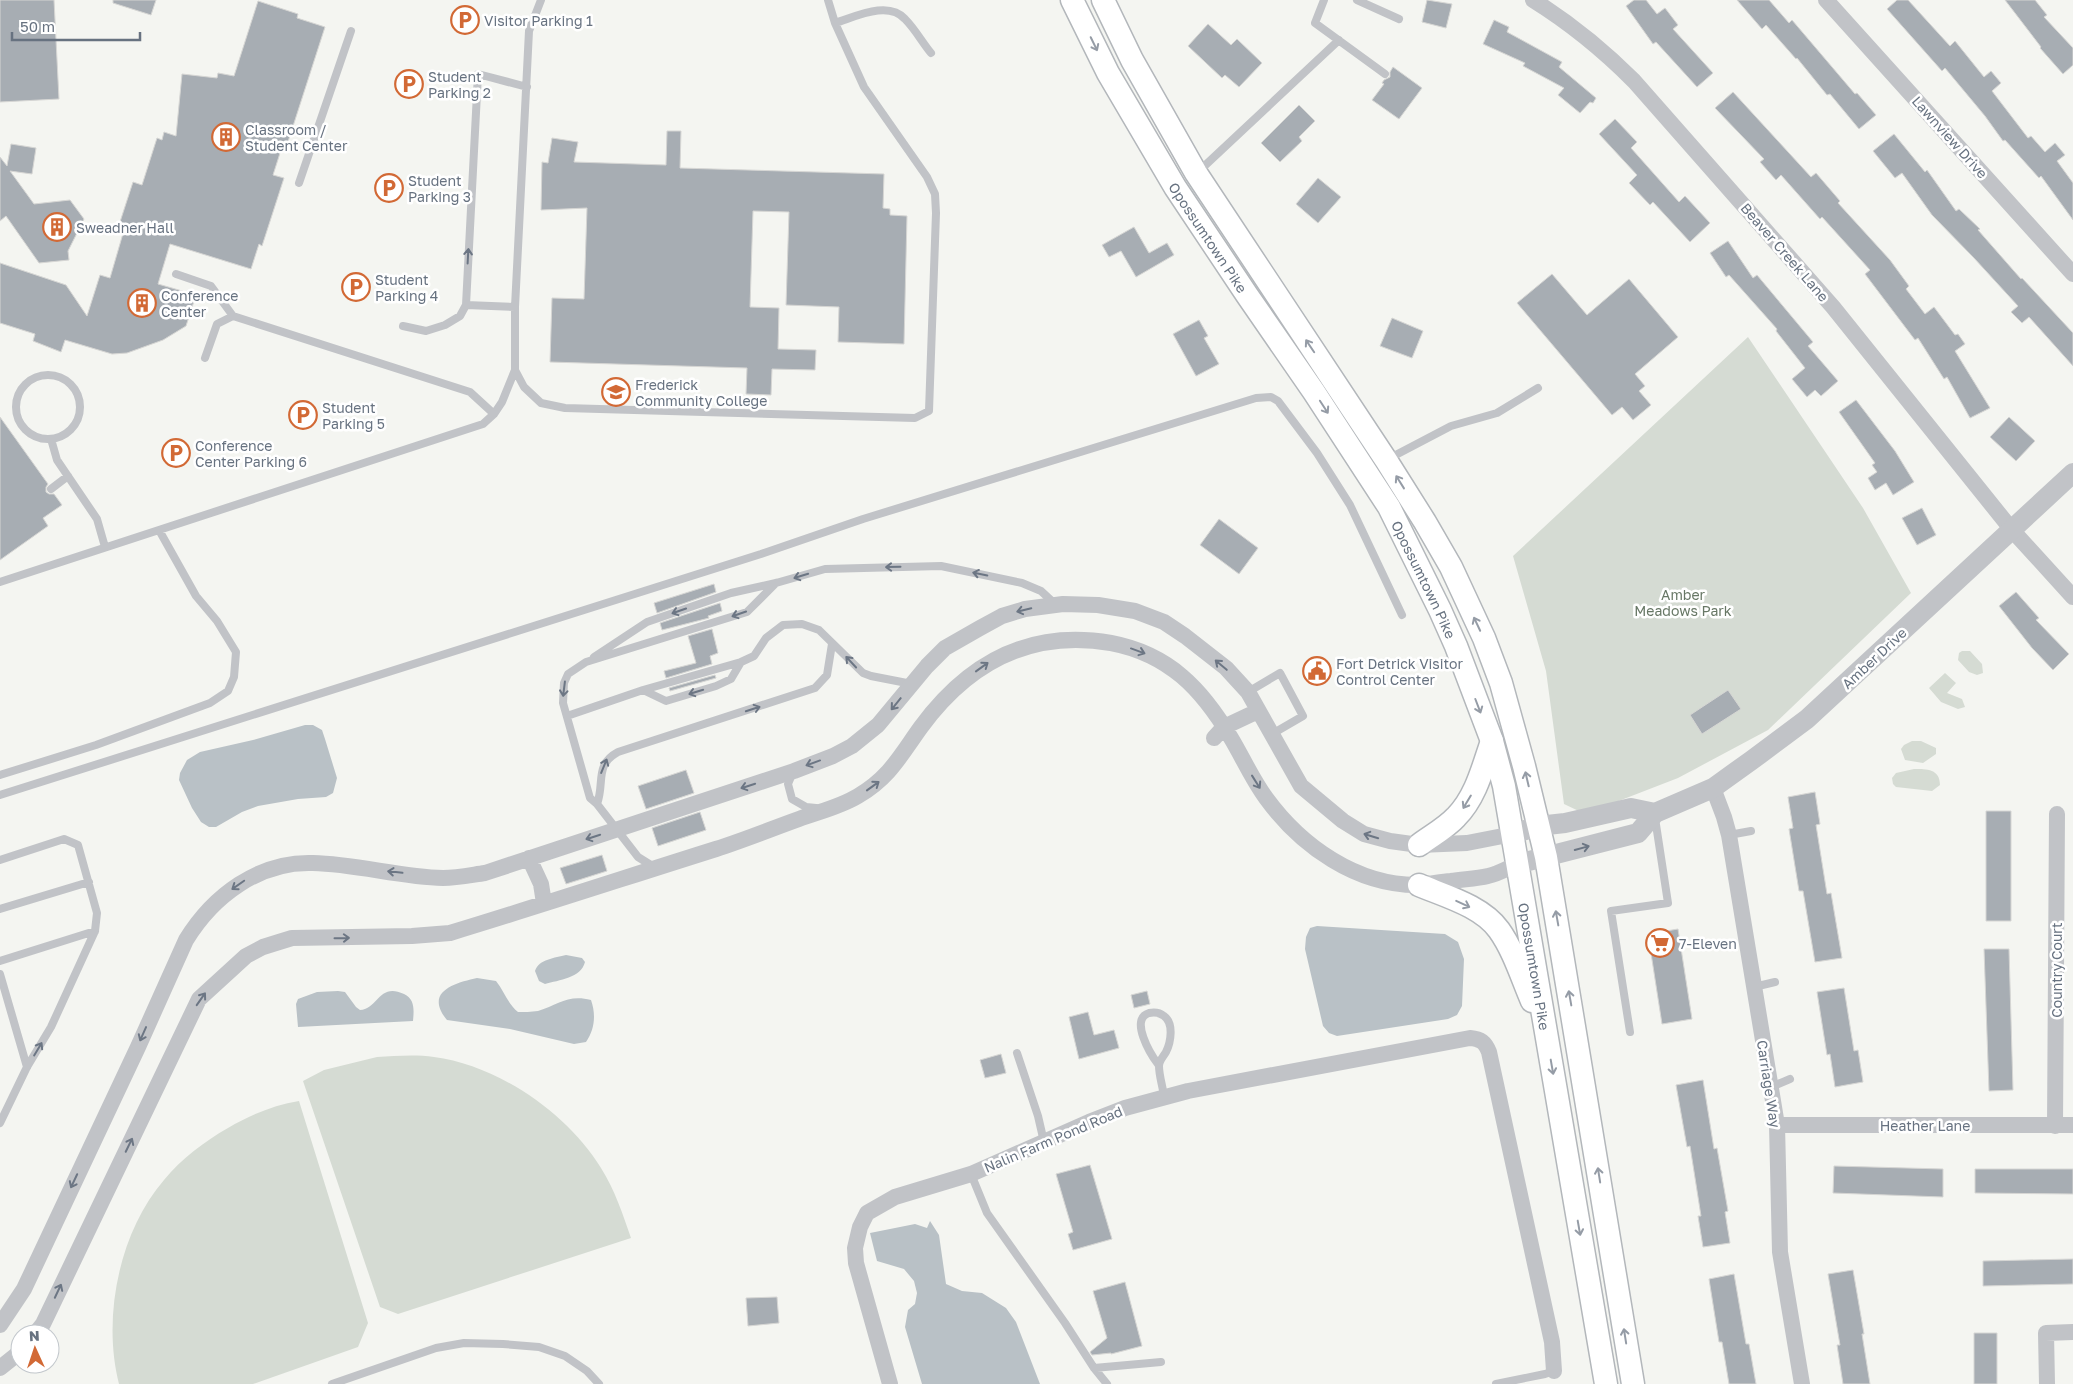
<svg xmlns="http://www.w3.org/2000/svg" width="2073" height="1384" font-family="'Golos Text',sans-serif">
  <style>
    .green { fill: #d5dbd3 }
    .water { fill: #b9c1c6 }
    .building { fill: #a7adb3; stroke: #d6d6d4 }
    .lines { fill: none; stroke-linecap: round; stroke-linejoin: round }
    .secondary-casing { stroke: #b3b7bb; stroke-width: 25 }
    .service { stroke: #c1c3c7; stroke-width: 8 }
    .minor { stroke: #c1c3c7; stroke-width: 16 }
    .tertiary { stroke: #c1c3c7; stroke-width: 20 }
    .secondary { stroke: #fff; stroke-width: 22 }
    .oneway { stroke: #959ca6 }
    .oneway2 { stroke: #6c7684 }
    .labels { text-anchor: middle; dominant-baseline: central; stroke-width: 5; stroke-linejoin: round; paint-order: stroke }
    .poi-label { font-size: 14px; fill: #677280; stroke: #fff; text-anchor: start }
    .street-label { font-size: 14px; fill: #677280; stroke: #fff }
    .park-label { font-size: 14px; fill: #677765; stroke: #fff }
  </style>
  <rect width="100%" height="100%" fill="#f4f5f1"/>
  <path class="green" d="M1748,337l115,171 48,85 -143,137 -90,48 -93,36 -21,-10 -18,-133 -33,-115z
    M1962,651h8l12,13 1,9 -6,2 -8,-3 -11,-12 1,-7z
    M1945,673l11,10 -9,10 15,6 3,8 -7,2 -17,-7 -12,-14z
    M1912,741h9l15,7v6l-13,9 -18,-3 -4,-11 3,-4z
    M1914,769c13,0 26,0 26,16l-8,6 -36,-4 -3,-3 -1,-6 4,-5z
    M377,1057c18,-1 38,-3 57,0 64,8 134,57 167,111 14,22 22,47 30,70l-233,76 -18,-7 -77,-226 21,-11z
    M299,1101l69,222 -10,24 -105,37h-134c-17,-66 0,-152 45,-204 17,-21 41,-39 64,-52 22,-13 46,-23 71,-27z"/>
  <path class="water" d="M305,725h8l9,5 3,9 12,39 -4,15 -7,4 -28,2 -40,7 -16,6 -26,15h-7l-8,-5 -9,-14 -13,-28 1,-7 7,-13 13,-8 53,-12z
    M1317,926l128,8 13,8 6,17 -2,47 -5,9 -9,4 -111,17 -8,-3 -6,-7 -18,-77 1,-12 4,-9z
    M566,955l16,3 3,4c-4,16 -26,18 -40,22l-6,-3 -4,-10c4,-12 20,-13 31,-16z
    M477,978l19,3c8,10 12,23 22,31 6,0 13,0 20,-1 20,-6 30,-17 53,-11 5,14 4,29 -5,42l-12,2 -64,-15 -63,-9c-23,-28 7,-37 30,-42z
    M338,991l7,1 11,15 4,3c18,-1 19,-28 44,-16 11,5 10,16 9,27l-115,6 -2,-23 2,-5 19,-7z
    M930,1221l9,14 7,49 16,7 20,2 24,15 10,14 24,62h-118l-17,-57 3,-17 7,-6 2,-11 -3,-12 -10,-12 -27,-8 -7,-28 45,-9 12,4z"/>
  <path class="building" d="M0,0h54l5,99 -59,3z
    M113,0h43l-5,15 -38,-12z
    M1427,0l25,4 -6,24 -24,-6z
    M1634,0h12l11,14 8,-6 13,17 -5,4 40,44 -16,14 -41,-45 -3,2 -27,-38z
    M1737,0h32l20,23 3,-3 63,74 2,-1 19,22 -17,14 -29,-35 -3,1 -30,-37 -1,1 -30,-34 -4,4z
    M1897,0h11l42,46 5,-5 29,36 7,-6 10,12 -9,8 36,47 3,-2 14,16 10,-9 10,12 -8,6 16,22v37l-32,-44 -2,2 -34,-38 -2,1 -18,-25 -40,-48 -3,3 -55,-62z
    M2005,0h30l12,15 -3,2 29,31v17l-10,9 -23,-26 1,-1z
    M258,1l40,13 -1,4 28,9 -40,124 -4,-1 -8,25 11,3 -22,68 -3,-2 -8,25 -81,-25 -12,40 38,11 -10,31 -23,14 -36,13 -15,1 -47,-14 -4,12 -28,-11 2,-7 -35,-11v-60l66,22 21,31 13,-41 10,3 14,-48 -6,-2 15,-46 9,3 15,-47 5,2 2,-8 12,4 6,-62 35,4 1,-5 16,3z
    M1494,20l15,7 -2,5 55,30 -3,5 37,31 -3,5 -3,-1 -10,11 -22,-18 6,-7 -41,-22 2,-3 -42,-19z
    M1208,24l23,21 6,-6 25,24 -23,24 -14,-12 -3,3 -34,-32z
    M1393,67l29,21 -23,31 -27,-19 12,-16 -2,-1 2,-3 6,-3v-5z
    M1733,92l78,85 5,-4 24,28 -2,2 52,57 19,26 -3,3 19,25 9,-7 21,28 3,-1 7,10 -10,7 35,57 -20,10 -23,-41 -3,2 -26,-41 -3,2 -50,-66 5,-4 -48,-53 -2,2 -39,-44 -5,5 -16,-18 4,-3 -49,-51z
    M1299,105l16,16 -16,16 3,4 -22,21 -19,-19z
    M1615,119l22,23 -6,6 48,54 6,-6 25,27 -20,19 -37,-40 -3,3 -21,-22 8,-8 -38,-41z
    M667,131h14l-1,37 204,6 -1,34 7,1v6l17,1 -3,128 -66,-2 1,-35 -53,-2 3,-93 -36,-1 -3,96 29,1 -1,41 38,1 -1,20 -43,-1 -1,26 -25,-1 1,-26 -197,-6 2,-64 32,1 3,-91 -46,2 1,-48 6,1 4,-25 26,4 -4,20 92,3z
    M1894,134l31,38 2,-2 29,41 3,-2 21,20 -2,1 43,49 1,-1 51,55v33l-44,-49 -7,6 -11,-11 7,-6 -44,-48 -42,-43 -30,-42 -7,5 -22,-27z
    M11,144l25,4 -4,26 -22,-3 24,33 36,-4 14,19 -16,32 1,9 -30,3 -33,-47 -6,5v-64l7,9z
    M1318,178l23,19 -23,26 -22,-19z
    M1134,227l15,26 18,-10 7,12 -38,22 -15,-26 -12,6 -7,-12z
    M1728,241l25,37 4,-3 56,67 -5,4 30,35 -17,15 -6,-6 -8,7 -15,-18 13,-11 -29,-37 1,-2 -48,-54 -3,2 -16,-24z
    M1552,274l35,41 42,-36 49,58 -43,37 10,12 -6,5 12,14 -18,15 -11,-13 -10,8 -95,-112z
    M1392,318l31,13 -11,27 -32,-12z
    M1199,320l9,16 -4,2 15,26 -23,12 -23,-42z
    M1856,400l39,51 19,31 -21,13 -7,-12 -11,7 -7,-12 9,-6 -5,-7 3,-2 -36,-51z
    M0,417l48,67 -2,3v5l3,2h5l8,11 -19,13 5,8 -48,34z
    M2009,417l26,24 -19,20 -26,-24z
    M1922,508l14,27 -19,10 -15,-27z
    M1219,519l39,29 -19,26 -39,-29z
    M714,584l2,8 -59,21 -3,-10z
    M2016,592l23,26 -3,2 33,34 -16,16 -21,-22 -33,-42z
    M720,603l2,8 -14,5 1,2 -47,12 -2,-7z
    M712,629l6,24 -8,3 2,8 -46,14 -2,-7 32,-8 -8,-27z
    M715,675l1,3 -46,13 -1,-3z
    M1728,690l13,19 -39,25 -12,-19z
    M686,770l8,23 -48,16 -8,-23z
    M1815,792l5,32 -4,1 11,69 4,-1 11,65 -27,4 -12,-71h-4l-10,-62 4,-1 -5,-31z
    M1986,811h25v110h-25z
    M700,812l6,18 -48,16 -6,-18z
    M602,855l5,16 -41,13 -6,-16z
    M1678,929l14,90 -30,5 -14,-90z
    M1984,949h25l4,141 -24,1z
    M1844,988l10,63 4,-1 5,32 -28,5 -5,-33 -3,1 -10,-63z
    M1147,991l3,13 -16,4 -3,-13z
    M1088,1012l6,23 20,-5 5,18 -40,11 -10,-42z
    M1001,1054l5,19 -21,5 -5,-18z
    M1703,1080l11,69 3,-1 11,63 -3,1 5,31 -27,4 -5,-31h3l-11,-70 -3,1 -11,-62z
    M1090,1165l22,74 -39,11 -5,-16 5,-2 -17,-58z
    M1834,1166l109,3v28l-110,-4z
    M1975,1169h98v25l-98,-1z
    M2073,1259v25l-90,2v-25z
    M1853,1270l11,64h-2l8,50h-27l-6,-39h3l-12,-71z
    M1734,1274l12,70h3l7,40h-27l-7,-42h-3l-10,-63z
    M1125,1282l17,64 -31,8v-1l-19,2 -2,-3 17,-14 -14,-47z
    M777,1297l2,26 -31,3 -2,-28z
    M1974,1333h23v51h-23z"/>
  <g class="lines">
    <defs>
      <g id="secondary">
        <path id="s1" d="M1072,0l36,73 67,114 72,108 67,97 75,115 51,103 16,36 36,95 12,45 102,598"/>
        <path d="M1103,0l29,60 64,113 190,287 39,62 26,45 33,71 17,45 23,83 22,91 87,527"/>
        <path d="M1419,845c12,-9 27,-17 37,-28 20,-20 27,-50 36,-76"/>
        <path d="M1419,885c26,11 63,21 80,45 15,21 23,48 33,71"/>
      </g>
    </defs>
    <use href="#secondary" class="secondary-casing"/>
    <path class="service" d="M1324,0l-9,23 70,51
      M1357,0l42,19
      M835,23c20,-6 53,-23 70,-4 10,10 17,23 26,34
      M1198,172l141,-132
      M299,183l52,-152
      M176,274l35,12 22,30 237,76 24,22
      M466,305l49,2
      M403,326l23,5 19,-6 15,-9 6,-11 12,-231 49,13
      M205,358l12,-34 16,-8
      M515,370l9,17 17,16 24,5 350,10 14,-7 7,-198 -1,-19 -8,-17 -63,-90 -29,-64 -7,-23
      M16 407a32 32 0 1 1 64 0a32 32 0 1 1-64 0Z
      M51,439l6,21 40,59 8,28
      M1388,459l63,-33 46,-13 41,-25
      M51,489l17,-13
      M0,582l483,-158 11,-10 8,-12 13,-32v-63l14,-276 12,-31
      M776,583l-29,29 -161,50 -18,12 -4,9 -1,20 27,95 7,6c8,-21 -3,-39 21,-52l197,-64 12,-13 5,-31
      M594,657l53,-35 84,-29 45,-10 49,-14 116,-3 81,17 19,8 14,13
      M643,690l98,-28
      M1248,692l32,-19 23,43 -31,18
      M567,716l76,-26 23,11 50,-15 15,-7 10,-17 13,-6 12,-18 17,-13 19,-1 17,6 44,43 8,3 41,8
      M793,772l-5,12 4,15 14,8 10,1
      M0,775l96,-30 114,-42 18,-12 6,-14 2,-25 -19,-31 -21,-25 -37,-66
      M0,795l761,-241 102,-35 393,-121 15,-1 7,4 39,52 33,52 52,110
      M597,804l41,53 16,10
      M1729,835l22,-4
      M0,860l64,-21 14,6 19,68 -2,18 -44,96 -24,40 -27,56
      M0,909l89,-27
      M0,961l95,-30
      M0,974l27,93
      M1754,987l21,-5
      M1630,1032l-19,-121 57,-8 -13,-85
      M1017,1053l21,63 6,26
      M1158,1064c-7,-9 -29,-45 -9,-51 5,-1 10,-1 15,3 10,7 7,26 2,36 -3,5 -7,9 -7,14 0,10 4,21 5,31
      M1771,1087l19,-8
      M971,1174l16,39 78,110 29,45 13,16
      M1094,1368l67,-6
      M332,1384l104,-36 28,-5 39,1 36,3 26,9 22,15 12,13
      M1496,1384l49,-10 9,-3"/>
    <path class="minor" d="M1533,0c37,23 70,50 101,81l199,226 179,223 61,67
      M1826,0l247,274
      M1214,738l10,-11 34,-16
      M1713,788l11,29 5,18 48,290 3,127 22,132
      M529,858l12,26 3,19
      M1777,1125h296
      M2055,1126l2,-312
      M0,1325l24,-36 114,-242 48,-107c27,-44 73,-79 127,-77 44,1 87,14 130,15 14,0 28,-3 42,-5l309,-102 39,-15 19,-10 26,-21 49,-59 18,-18 35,-20 22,-12 23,-7 38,-5 35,1 37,6 29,11 21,14 41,32 22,24 53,94 42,35 21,13 26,7 29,4 48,-2 46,-9
      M35,1334l8,-10 156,-325 47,-43 17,-9 16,-5 13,-4 120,-2 38,-3c89,-27 177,-56 266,-84 28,-9 55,-20 83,-30 19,-7 41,-12 59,-23 32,-19 42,-40 63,-69 47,-64 109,-98 190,-84 58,11 91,46 120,95 12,20 21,41 35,60 35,48 91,88 153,87 11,-1 21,-3 32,-4 12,-2 25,-2 37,-5 10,-2 20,-8 29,-12
      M0,1368l20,-16
      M890,1384l-34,-121 -1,-15 5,-21 7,-14 28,-16 76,-23 118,-52 36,-14 63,-17 282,-53c11,1 15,4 19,14l63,290 2,29
      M2047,1384l-1,-51 27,-1"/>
    <path class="tertiary" d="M1513,834l25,-8 27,-3 66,-15 24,5
      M1517,864l121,-31 17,-20 58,-25 39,-28 55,-41 266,-246"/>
    <use href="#secondary" class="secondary"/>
  </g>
  <defs><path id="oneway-shaft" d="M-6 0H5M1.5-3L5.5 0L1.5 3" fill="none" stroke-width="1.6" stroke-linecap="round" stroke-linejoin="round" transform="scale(1.25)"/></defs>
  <g class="oneway">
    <use href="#oneway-shaft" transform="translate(1094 44) rotate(64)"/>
    <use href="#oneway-shaft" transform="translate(1310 346) rotate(-124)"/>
    <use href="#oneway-shaft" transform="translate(1324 407) rotate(57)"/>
    <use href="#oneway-shaft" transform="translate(1400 482) rotate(-122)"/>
    <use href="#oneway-shaft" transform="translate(1477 624) rotate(-115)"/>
    <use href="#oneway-shaft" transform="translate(1478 706) rotate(69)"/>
    <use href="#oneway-shaft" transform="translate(1527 779) rotate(-103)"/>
    <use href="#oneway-shaft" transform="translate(1467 802) rotate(121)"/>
    <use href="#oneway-shaft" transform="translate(1463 904) rotate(25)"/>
    <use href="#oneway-shaft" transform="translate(1557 918) rotate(-100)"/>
    <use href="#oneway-shaft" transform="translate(1570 998) rotate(-100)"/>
    <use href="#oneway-shaft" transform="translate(1552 1067) rotate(80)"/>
    <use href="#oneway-shaft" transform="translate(1599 1175) rotate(-99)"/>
    <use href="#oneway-shaft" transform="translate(1579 1228) rotate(80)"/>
    <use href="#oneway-shaft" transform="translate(1625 1336) rotate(-99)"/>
  </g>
  <g class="oneway2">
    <use href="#oneway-shaft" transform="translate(468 256) rotate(-87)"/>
    <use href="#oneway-shaft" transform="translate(893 567) rotate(179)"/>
    <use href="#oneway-shaft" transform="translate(980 574) rotate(-168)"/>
    <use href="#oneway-shaft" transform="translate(801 576) rotate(163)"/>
    <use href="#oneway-shaft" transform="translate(1024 610) rotate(166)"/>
    <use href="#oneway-shaft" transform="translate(679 611) rotate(161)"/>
    <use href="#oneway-shaft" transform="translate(739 614) rotate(161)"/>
    <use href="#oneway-shaft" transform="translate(1138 651) rotate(20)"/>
    <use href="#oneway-shaft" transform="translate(851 662) rotate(-133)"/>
    <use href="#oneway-shaft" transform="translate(1221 665) rotate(-140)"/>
    <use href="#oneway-shaft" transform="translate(982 667) rotate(-36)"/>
    <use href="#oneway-shaft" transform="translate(564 689) rotate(97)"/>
    <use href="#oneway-shaft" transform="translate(696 692) rotate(163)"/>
    <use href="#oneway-shaft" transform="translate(896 704) rotate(129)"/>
    <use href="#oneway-shaft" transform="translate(753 709) rotate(-18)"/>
    <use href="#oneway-shaft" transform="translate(813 763) rotate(160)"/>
    <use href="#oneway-shaft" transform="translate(604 766) rotate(-68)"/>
    <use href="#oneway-shaft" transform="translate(1256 782) rotate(58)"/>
    <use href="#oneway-shaft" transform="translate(748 786) rotate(162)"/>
    <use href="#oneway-shaft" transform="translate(873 786) rotate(-36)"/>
    <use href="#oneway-shaft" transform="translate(1371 836) rotate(-163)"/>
    <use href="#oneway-shaft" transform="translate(593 837) rotate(162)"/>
    <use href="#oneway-shaft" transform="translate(1582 848) rotate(-15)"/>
    <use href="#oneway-shaft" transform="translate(395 872) rotate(-174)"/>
    <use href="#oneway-shaft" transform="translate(238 885) rotate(145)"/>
    <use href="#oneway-shaft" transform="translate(342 938) rotate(-1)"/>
    <use href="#oneway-shaft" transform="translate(201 999) rotate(-55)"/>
    <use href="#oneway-shaft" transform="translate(143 1034) rotate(114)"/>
    <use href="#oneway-shaft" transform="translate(38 1049) rotate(-59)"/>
    <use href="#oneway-shaft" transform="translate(129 1145) rotate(-64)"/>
    <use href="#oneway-shaft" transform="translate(74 1181) rotate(115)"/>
    <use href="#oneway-shaft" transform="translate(58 1291) rotate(-65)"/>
  </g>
  <defs>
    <symbol id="parking-ring" viewBox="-11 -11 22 22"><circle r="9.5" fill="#fff" stroke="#d26935" stroke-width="1.5"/><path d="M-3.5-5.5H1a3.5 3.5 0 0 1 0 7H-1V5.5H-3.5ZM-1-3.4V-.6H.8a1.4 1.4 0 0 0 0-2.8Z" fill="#d26935"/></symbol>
    <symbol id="building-ring" viewBox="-11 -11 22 22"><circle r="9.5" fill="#fff" stroke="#d26935" stroke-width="1.5"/><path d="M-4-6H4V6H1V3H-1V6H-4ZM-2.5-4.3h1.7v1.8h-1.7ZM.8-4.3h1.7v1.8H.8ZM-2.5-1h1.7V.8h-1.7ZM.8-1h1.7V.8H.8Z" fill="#d26935"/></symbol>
    <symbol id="university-ring" viewBox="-11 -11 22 22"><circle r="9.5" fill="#fff" stroke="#d26935" stroke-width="1.5"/><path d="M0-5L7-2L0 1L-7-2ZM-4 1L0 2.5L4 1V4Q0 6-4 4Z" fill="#d26935"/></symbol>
    <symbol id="civic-ring" viewBox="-11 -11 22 22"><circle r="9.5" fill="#fff" stroke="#d26935" stroke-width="1.5"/><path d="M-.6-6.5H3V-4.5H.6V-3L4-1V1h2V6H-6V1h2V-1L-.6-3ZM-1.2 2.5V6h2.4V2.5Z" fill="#d26935"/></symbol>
    <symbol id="supermarket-ring" viewBox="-11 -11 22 22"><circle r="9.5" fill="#fff" stroke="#d26935" stroke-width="1.5"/><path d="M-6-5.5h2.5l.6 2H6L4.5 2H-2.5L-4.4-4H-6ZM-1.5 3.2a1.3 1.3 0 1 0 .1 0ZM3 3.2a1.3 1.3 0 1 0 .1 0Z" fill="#d26935"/></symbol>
  </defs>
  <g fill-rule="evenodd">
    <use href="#parking-ring" x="449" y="4" width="32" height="32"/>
    <use href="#parking-ring" x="393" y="68" width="32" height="32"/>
    <use href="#building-ring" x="210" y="121" width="32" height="32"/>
    <use href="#parking-ring" x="373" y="172" width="32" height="32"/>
    <use href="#building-ring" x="41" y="211" width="32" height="32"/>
    <use href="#parking-ring" x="340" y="271" width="32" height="32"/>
    <use href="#building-ring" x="126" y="287" width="32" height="32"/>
    <use href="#university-ring" x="600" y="376" width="32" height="32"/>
    <use href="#parking-ring" x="287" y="399" width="32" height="32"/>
    <use href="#parking-ring" x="160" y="437" width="32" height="32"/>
    <use href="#civic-ring" x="1301" y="655" width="32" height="32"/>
    <use href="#supermarket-ring" x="1644" y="927" width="32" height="32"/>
  </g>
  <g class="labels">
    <g class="poi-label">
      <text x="484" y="20">Visitor Parking 1</text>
      <text x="428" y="76">Student<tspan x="428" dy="16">Parking 2</tspan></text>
      <text x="245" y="129">Classroom /<tspan x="245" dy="16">Student Center</tspan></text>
      <text x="408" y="180">Student<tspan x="408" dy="16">Parking 3</tspan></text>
      <text x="76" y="227">Sweadner Hall</text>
      <text x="375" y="279">Student<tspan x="375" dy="16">Parking 4</tspan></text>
      <text x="161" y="295">Conference<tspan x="161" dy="16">Center</tspan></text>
      <text x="635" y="384">Frederick<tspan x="635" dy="16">Community College</tspan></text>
      <text x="322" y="407">Student<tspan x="322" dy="16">Parking 5</tspan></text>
      <text x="195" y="445">Conference<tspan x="195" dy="16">Center Parking 6</tspan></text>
      <text x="1336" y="663">Fort Detrick Visitor<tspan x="1336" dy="16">Control Center</tspan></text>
      <text x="1679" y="943">7-Eleven</text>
    </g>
    <g class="street-label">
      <text transform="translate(1950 137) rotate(48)">Lawnview Drive</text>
      <text stroke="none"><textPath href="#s1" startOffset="274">Opossumtown Pike</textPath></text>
      <text transform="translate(1785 252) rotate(49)">Beaver Creek Lane</text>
      <text stroke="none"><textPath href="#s1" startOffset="679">Opossumtown Pike</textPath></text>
      <text transform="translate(1874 658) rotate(-43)">Amber Drive</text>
      <text stroke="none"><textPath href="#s1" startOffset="1084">Opossumtown Pike</textPath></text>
      <text transform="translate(2056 970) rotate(-90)">Country Court</text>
      <text transform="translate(1769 1084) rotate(81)">Carriage Way</text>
      <text x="1925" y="1125">Heather Lane</text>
      <text transform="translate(1053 1139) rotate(-23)">Nalin Farm Pond Road</text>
    </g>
    <g class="park-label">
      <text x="1683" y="594">Amber<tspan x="1683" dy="16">Meadows Park</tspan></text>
    </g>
  </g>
  <g transform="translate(35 1349) rotate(357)"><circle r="24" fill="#ffffff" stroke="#c2c7cc"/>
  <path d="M0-4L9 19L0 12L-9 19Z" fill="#d26935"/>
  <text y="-8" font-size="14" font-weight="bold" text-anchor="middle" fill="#677280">N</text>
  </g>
  <path d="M12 32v8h128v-8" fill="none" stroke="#677280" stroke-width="2.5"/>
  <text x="20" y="32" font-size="15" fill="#677280" stroke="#ffffff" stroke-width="4" paint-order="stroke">50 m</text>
</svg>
